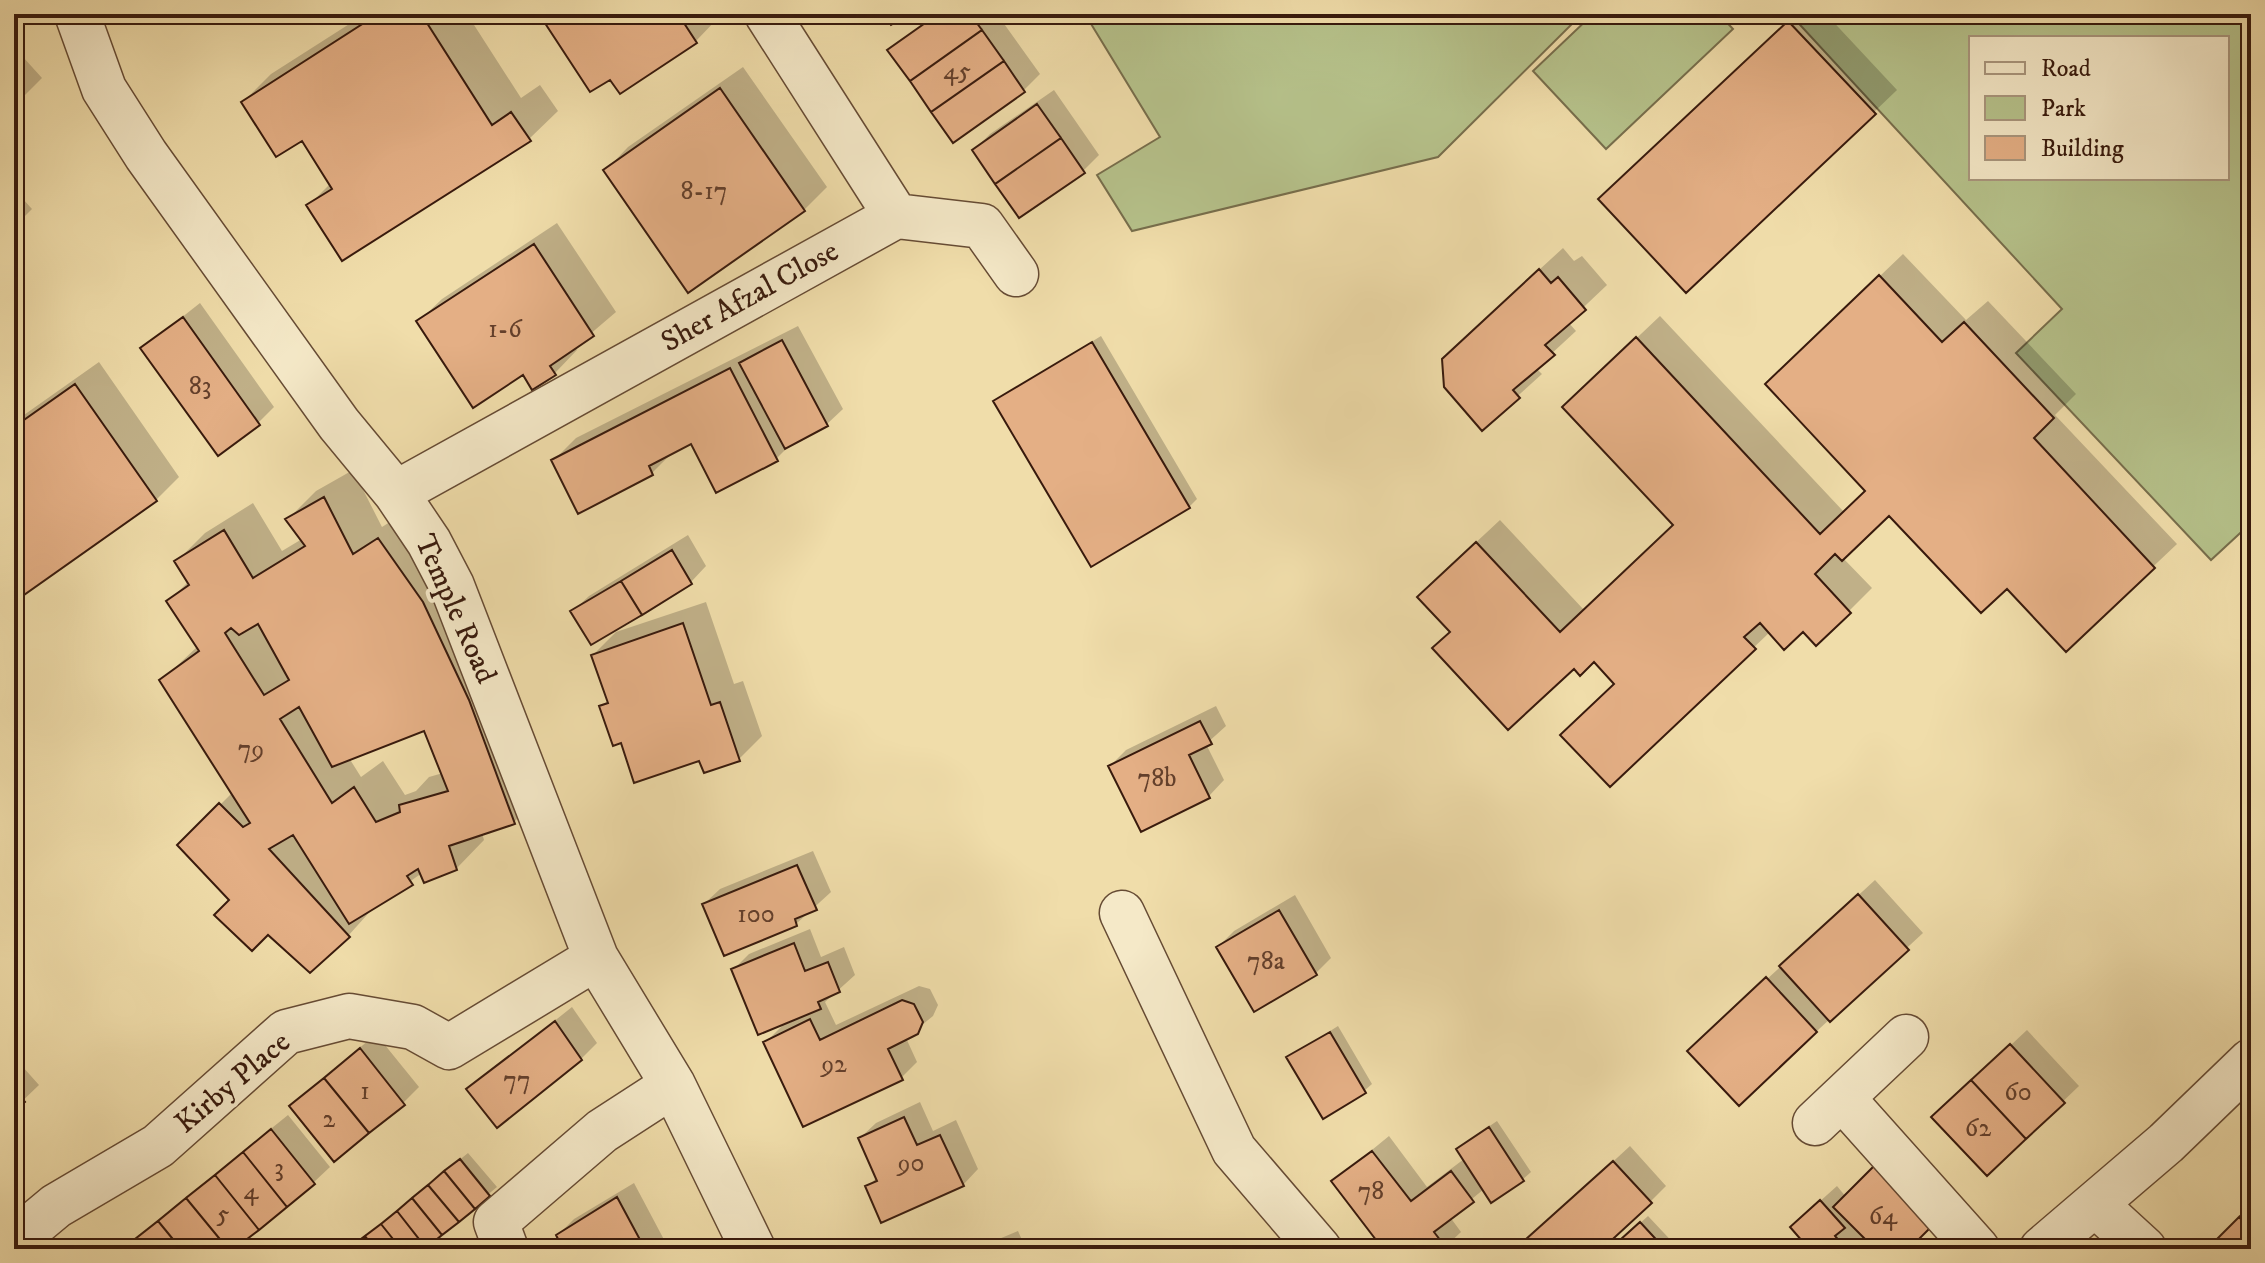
<svg xmlns="http://www.w3.org/2000/svg" width="2265" height="1263" font-family="'IM FELL DW Pica',serif">
  <style>
    .green { fill: #b6c28b; stroke: #776e4c; stroke-width: 2; fill-rule: evenodd }
    .shadow { fill: #0003; fill-rule: evenodd }
    .building { fill: #e4af85; stroke: #381a0d; stroke-width: 2; fill-rule: evenodd }
    .lines { fill: none; stroke-linecap: round; stroke-linejoin: round }
    .street-casing { stroke: #664b34; stroke-width: 47 }
    .street { stroke: #f5e9c8; stroke-width: 44 }
    .labels { text-anchor: middle; dominant-baseline: central; stroke-width: 8; stroke-linejoin: round; paint-order: stroke }
    .number-label { font-size: 26px; fill: #633f2b }
    .street-label { font-size: 30px; fill: #381a0d; stroke: #f5e9c8 }
  </style>
  <rect width="100%" height="100%" fill="#f0ddaa"/>
  <filter id="stains"><feTurbulence type="fractalNoise" baseFrequency=".0025" numOctaves="4"/><feColorMatrix values="0 0 0 0 .2 0 0 0 0 .09 0 0 0 0 .02 0 0 0 .5 -.17"/></filter>
  <radialGradient id="worn" r=".72"><stop offset=".6" stop-color="#630" stop-opacity="0"/><stop offset="1" stop-color="#630" stop-opacity=".3"/></radialGradient>
  <path class="green" d="M1085,14h497l-144,143 -306,74 -35,-56 63,-38z
    M1593,14h126l14,15 -127,120 -73,-78z
    M1790,14h461v509l-40,37 -195,-207 46,-44zM1971,38h256v140h-256z"/>
  <path class="shadow" d="M365,14h102l54,84 19,-13 18,26 -29,28 -220,66 22,-22 -29,-45 -59,-36 28,-28z
    M541,14h174l3,4 -22,23 -86,36z
    M934,14h63l43,60 -16,16 -70,50 -64,-90z
    M1796,14h30l71,76 -23,22 -251,64z
    M14,47l28,31 -28,28z
    M743,67l84,120 -23,23 -198,-40 22,-23z
    M1054,90l45,65 -16,16 -109,-21 16,-16z
    M14,189l18,20 -18,18z
    M557,223l59,89 -41,35 2,3 -22,23 -22,14 -10,-14 -104,-52 23,-22z
    M1563,248l11,13 8,-5 25,29 -39,37 8,9 -40,37 6,6 -60,54 -15,-92z
    M1903,254l63,66 22,-19 88,93 -21,21 122,129 -111,105 -59,-63 -118,-73 -47,44 30,31 -23,23 -79,21 -160,152 6,-101 -21,-23 -21,6 -122,-35 -10,-57 58,-54 84,90 91,-85 -88,-140 73,-69 184,196 24,-21 -78,-129z
    M200,303l74,104 -16,16 -115,-75z
    M798,326l45,83 -16,15 -34,18 -17,17 -84,-18 -17,9 -23,23 -99,-12 23,-23z
    M1101,336l96,163 -8,8 -193,-106z
    M99,362l80,115 -23,23 -142,100v-178z
    M353,470l29,57 25,-16 135,283 -28,28 -32,11 2,7 -28,29 -34,4 -47,33 -27,30 -117,-36 -51,-55 53,-53 -71,-112 36,-34 -29,-45 20,-20 -12,-20 28,-28 48,-30 29,48 20,-12 -14,-20 28,-28zM426,729l17,44 -14,4 -13,14 -11,4 -22,-34 -22,16 -12,-19z
    M688,535l18,31 -15,16 -118,29 16,-15z
    M706,602l28,82 9,-3 19,55 -23,23 -38,-1 -79,-17 -21,-34 8,-7 -16,-45 23,-23z
    M14,702l3,88 -3,3z
    M1216,706l10,20 -20,18 18,36 -15,16 -99,-30 16,-16z
    M813,851l18,41 -35,32 -92,-20 16,-15z
    M1875,880l48,53 -184,170 -33,-68z
    M1295,895l36,63 -16,16 -97,-27 16,-16z
    M810,929l11,28 23,-10 11,28 -30,27 11,23 83,-39 11,3 8,16 -5,11 -27,22 11,24 -16,16 -136,-35 22,-22 -54,-51 16,-16z
    M572,1007l25,36 -16,16 -112,30z
    M1338,1026l34,58 -8,7 -75,-34z
    M2027,1030l52,56 -92,88 -37,-72z
    M376,1034l43,53 -16,16 -112,3z
    M14,1057l25,28 -25,24z
    M920,1102l13,29 23,-11 22,49 -15,16 -95,2 9,-10 -17,-39 16,-15z
    M288,1115l42,52 -16,15 -83,67h-94l-4,-5 15,-16z
    M1497,1121l34,51 -8,7 -39,10 -34,28 11,15 -18,17h-58l-51,-68 55,-45 38,51 37,-28 -5,-9 7,-8z
    M1630,1146l36,40 -16,16 -51,47h-81z
    M468,1153l29,34 -75,62h-72z
    M634,1183l35,66h-103l-8,-14 16,-16z
    M1837,1186l9,11 60,52h-94l-4,-37z
    M1648,1216l31,33h-67l4,-4z
    M1018,1231l8,18h-51z"/>
  <path class="building" d="M378,14h62l-13,9 65,102 19,-13 20,29 -189,120 -36,-56 26,-16 -30,-48 -26,16 -35,-55z
    M539,14h139l19,29 -77,51 -10,-14 -20,12z
    M884,14h25l-18,11z
    M938,14h32l12,16 -72,51 -23,-31z
    M1788,21l88,93 -190,179 -88,-94z
    M982,30l22,31 -73,51 -21,-31z
    M1004,61l21,31 -72,51 -22,-31z
    M720,88l85,123 -117,82 -85,-123z
    M1037,104l24,34 -66,46 -23,-34z
    M1061,138l24,35 -66,45 -24,-34z
    M534,244l60,92 -44,30 6,9 -24,15 -9,-15 -50,33 -57,-87z
    M1539,269l12,14 7,-6 28,33 -41,35 10,10 -42,35 7,8 -38,33 -38,-44 -2,-28z
    M1879,275l63,67 22,-20 90,96 -20,20 121,130 -89,84 -59,-63 -26,24 -92,-97 -47,45 -7,-7 -20,20 36,39 -35,33 -13,-14 -19,18 -24,-27 -16,14 12,12 -146,138 -50,-52 54,-51 -20,-22 -14,14 -6,-7 -66,61 -76,-82 18,-16 -33,-35 59,-55 84,90 113,-107 -111,-118 74,-70 184,197 45,-43 -100,-107z
    M183,317l77,108 -42,31 -78,-108z
    M782,340l46,86 -43,23 -46,-86z
    M1092,342l98,166 -99,59 -98,-166z
    M730,368l48,93 -62,32 -25,-49 -42,22 4,9 -75,39 -27,-54z
    M75,384l82,117 -143,101v-175z
    M324,497l29,57 25,-16 45,64 46,98 46,124 -66,22 8,24 -33,13 -6,-14 -11,7 6,9 -64,39 -56,-89 -24,14 81,88 -40,36 -42,-38 -16,16 -38,-36 15,-15 -52,-55 42,-42 24,24 7,-4 -91,-143 40,-29 -33,-50 23,-16 -15,-24 50,-31 29,48 52,-32 -20,-27zM258,624l31,56 -25,15 -39,-62 6,-5 8,7zM299,707l33,60 92,-36 24,60 -49,14 1,7 -24,10 -22,-35 -22,16 -52,-84z
    M672,550l20,34 -50,31 -21,-34z
    M621,581l21,34 -51,30 -21,-34z
    M683,623l28,82 9,-3 20,59 -36,12 -5,-12 -65,22 -13,-40 -8,3 -14,-40 9,-3 -17,-48z
    M1200,721l12,23 -23,11 21,43 -69,34 -33,-66z
    M797,865l20,45 -22,9 2,7 -73,30 -22,-52z
    M1858,894l51,56 -79,72 -51,-56z
    M1279,910l38,65 -63,37 -38,-65z
    M794,943l11,28 23,-9 12,30 -22,10 3,7 -63,26 -27,-66z
    M1766,977l51,55 -78,74 -52,-55z
    M902,1000l12,4 9,18 -5,12 -30,15 15,31 -100,47 -40,-85 47,-23 10,21z
    M555,1021l27,39 -85,68 -31,-39z
    M1330,1032l36,61 -43,26 -37,-62z
    M2010,1044l55,59 -39,36 -55,-59z
    M360,1048l45,57 -36,28 -45,-55z
    M324,1078l45,55 -35,29 -45,-56z
    M1971,1080l55,59 -39,37 -56,-59z
    M14,1090l11,12 -11,9z
    M904,1117l13,28 23,-10 24,51 -83,37 -16,-37 12,-5 -19,-43z
    M1489,1127l35,54 -33,22 -35,-54z
    M271,1129l44,55 -28,23 -44,-55z
    M1372,1151l39,50 40,-30 23,31 -40,30 13,17h-64l-52,-68z
    M243,1152l44,55 -28,23 -44,-55z
    M460,1159l30,37 -15,13 -31,-38z
    M1613,1161l39,42 -50,46h-87z
    M1874,1166l59,59 -24,24h-34l-42,-42z
    M444,1171l31,38 -16,13 -31,-37z
    M215,1175l44,55 -25,19h-6l-42,-51z
    M428,1185l31,37 -17,13 -30,-37z
    M617,1197l28,52h-82l-7,-14z
    M186,1198l42,51h-47l-23,-28z
    M412,1198l30,37 -16,13 -29,-37z
    M1820,1200l25,28 -10,8 11,13h-37l-19,-22z
    M2251,1206v24l-12,-13z
    M397,1211l29,37 -1,1h-24l-20,-25z
    M2239,1217l12,13v19h-28l-8,-8z
    M158,1221l23,28h-46l-5,-6z
    M1640,1222l25,27h-55z
    M381,1224l20,25h-26l-10,-13z
    M365,1236l10,13h-27z"/>
  <g class="lines">
    <defs>
      <path id="street" d="M77,14l27,75 42,66 193,269 57,69 33,49 23,44 144,372 77,127 80,164
        M767,14l129,202
        M896,216l86,10 34,48
        M396,493l500,-277
        M1122,913l112,237 85,99
        M1843,1099l134,150
        M1815,1123l91,-86
        M2096,1205l48,44
        M14,1241l42,-35 102,-60 128,-114 63,-16 64,11 36,20 147,-89
        M506,1249l-10,-27 106,-91 71,-46
        M2042,1249l124,-106 85,-82"/>
    </defs>
    <use href="#street" class="street-casing"/>
    <use href="#street" class="street"/>
  </g>
  <g class="labels">
    <g class="number-label">
      <text x="957" y="71">45</text>
      <text x="704" y="191">8-17</text>
      <text x="505" y="329">1-6</text>
      <text x="200" y="386">83</text>
      <text x="251" y="749">79</text>
      <text x="1157" y="778">78b</text>
      <text x="756" y="914">100</text>
      <text x="1266" y="961">78a</text>
      <text x="834" y="1064">92</text>
      <text x="517" y="1080">77</text>
      <text x="365" y="1091">1</text>
      <text x="2018" y="1092">60</text>
      <text x="329" y="1119">2</text>
      <text x="1978" y="1128">62</text>
      <text x="911" y="1163">90</text>
      <text x="279" y="1168">3</text>
      <text x="251" y="1191">4</text>
      <text x="1371" y="1191">78</text>
      <text x="223" y="1214">5</text>
      <text x="1883" y="1216">64</text>
    </g>
    <g class="street-label">
      <text transform="translate(750 297) rotate(-29)">Sher Afzal Close</text>
      <text transform="translate(455 609) rotate(66)">Temple Road</text>
      <text transform="translate(233 1083) rotate(-40)">Kirby Place</text>
    </g>
  </g>
  <rect width="2265" height="1263" fill="none" stroke="#f0ddaa" stroke-width="48"/>
  <rect x="16" y="16" width="2233" height="1231" fill="none" stroke="#381a0d" stroke-width="4"/>
  <rect x="24" y="24" width="2217" height="1215" fill="none" stroke="#381a0d" stroke-width="2"/>
  <rect x="1969" y="36" width="260" height="144" fill="#f5e9c8" stroke="#a9967d" stroke-width="2"/>
  <rect x="1985" y="62" width="40" height="12" fill="#f5e9c8" stroke="#a9967d" stroke-width="2"/>
  <text x="2041" y="76" font-size="24" fill="#381a0d">Road</text>
  <rect x="1985" y="96" width="40" height="24" fill="#b6c28b" stroke="#a9967d" stroke-width="2"/>
  <text x="2041" y="116" font-size="24" fill="#381a0d">Park</text>
  <rect x="1985" y="136" width="40" height="24" fill="#e4af85" stroke="#a9967d" stroke-width="2"/>
  <text x="2041" y="156" font-size="24" fill="#381a0d">Building</text>
  <rect width="100%" height="100%" filter="url(#stains)"/>
  <rect width="100%" height="100%" fill="url(#worn)"/>
</svg>
